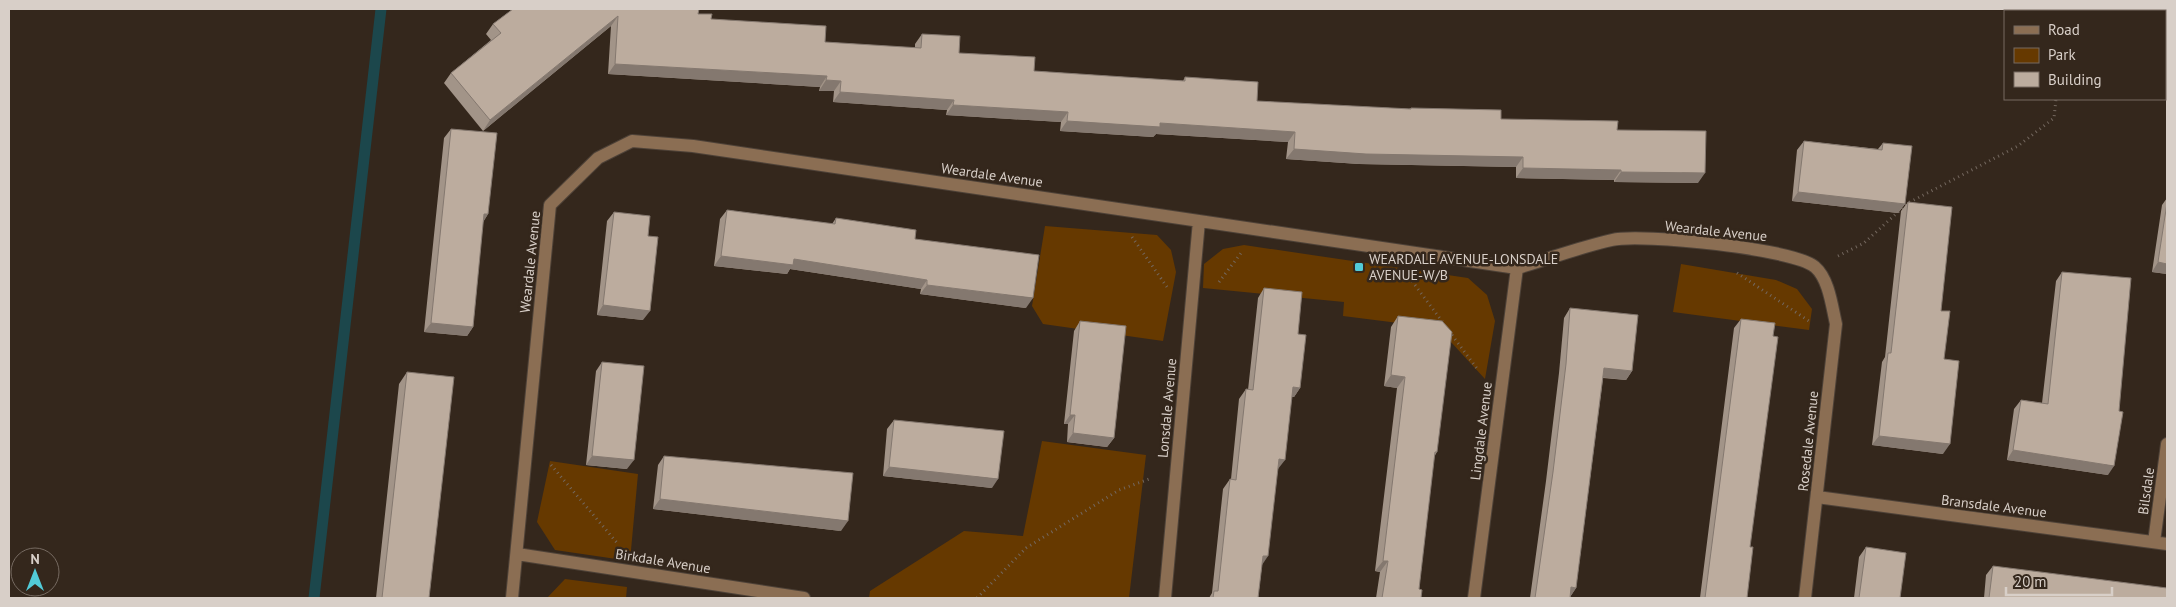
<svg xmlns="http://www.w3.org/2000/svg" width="2176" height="607" font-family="'PT Sans',sans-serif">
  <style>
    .green { fill: #663900 }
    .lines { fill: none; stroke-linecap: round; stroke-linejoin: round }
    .stream { stroke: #1c474c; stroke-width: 11 }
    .minor-casing { stroke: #4e4238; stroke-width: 14 }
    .path { stroke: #74685f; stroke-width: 3; stroke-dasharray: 1 4; stroke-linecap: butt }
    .minor { stroke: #8b6e53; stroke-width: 12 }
    .wall { fill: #a29488 }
    .shaded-wall { fill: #84786f }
    .building { fill: #bcac9e; stroke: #84786f }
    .poi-dot { fill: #52cbd7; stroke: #34271c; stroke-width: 2 }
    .labels { text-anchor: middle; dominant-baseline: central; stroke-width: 5; stroke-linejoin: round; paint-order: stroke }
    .street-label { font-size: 14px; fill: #d8cfc8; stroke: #34271c }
    .poi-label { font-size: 14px; fill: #d8cfc8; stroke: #34271c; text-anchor: start }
  </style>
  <rect width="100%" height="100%" fill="#34271c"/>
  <path class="green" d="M1045,226l112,9 14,15 5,22 -13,69 -120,-17 -11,-18z
    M1244,245l224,33 19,17 8,26 -10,58 -47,-51 -95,-12 1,-14 -141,-14 1,-24 19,-15z
    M1681,264l95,16 21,9 15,20 -3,21 -136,-18z
    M1042,441l104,14 -17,143h-260l1,-7 94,-60 59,5z
    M550,461l88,13 -8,87 -75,-11 -18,-28z
    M565,579l62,8 -1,11h-79z"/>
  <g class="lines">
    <path class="stream" d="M314,598l67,-589"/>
    <defs>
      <path id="minor" d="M1817,497l350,47
        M2154,542l13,-98
        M517,554l287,44
        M512,598l38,-393 48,-47 34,-17 61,5 824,122c32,-9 63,-21 95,-28 29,-7 183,9 203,27 14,12 17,40 21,57l-31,274
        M1165,598l34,-377
        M1474,598l43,-330"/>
    </defs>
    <use href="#minor" class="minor-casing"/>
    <path class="path" d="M2068,11l1,-2
      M1132,237l35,50
      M1838,256l26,-13 44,-40 110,-57 36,-28 2,-19
      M1737,273l72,48
      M1409,277l35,47
      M1219,282l22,-29
      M1449,331l29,39
      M551,465l67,79
      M977,598l49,-50 93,-58 33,-12"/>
    <use href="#minor" class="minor"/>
  </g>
  <path class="wall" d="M513,9l185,5 13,5 114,23 90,6v-4l7,-10 37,19 75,18 149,10 2,-4 72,24 152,8 2,-1 90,11 116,11 81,53 -84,-1v-2l-98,-2v-11l-157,-3 -73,-5 2,-17 -132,-8 -3,3 -93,-6 1,-9 -115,-7 1,-5 -114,-8 1,-11h-15l1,-4 -212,-13 3,-48 -128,105 -39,-48 7,-10 40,-33 -5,-6 7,-10z
    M451,129l37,85 -5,8 -10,105 -6,9 -43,-4 20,-194z
    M1804,141l74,8 5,-6 22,61 -7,9 -106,-12 5,-51z
    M2167,198v76l-15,-2 10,-67z
    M1908,202l33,109 3,48 -1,95 -71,-9 10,-83 3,-5 16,-146z
    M727,210l105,14 4,-6 79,21 111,69 -106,-14 1,-5 -131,-20 -3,5 -73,-8 6,-47z
    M614,212l34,24 -5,84 -46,-5 10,-94z
    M2062,272l46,203 -101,-15 7,-51 7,-9 21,3 14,-122z
    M1264,288l34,46 2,54 -6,9h-2l-14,72 -16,96 -4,33h-49l3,-5 11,-104 7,-10h1l8,-80 7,-10 2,1 10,-92z
    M1570,308l62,63 -6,9 -23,-2 -27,210 -6,9v1h-40l16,-117 13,-108 5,-55z
    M1398,316l39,136 -3,5 -15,132 2,9h-45l4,-26 -5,-1 22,-183 -13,-2 7,-59z
    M1741,319l9,228 -3,51h-47l34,-270z
    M1080,321l34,117 -7,9 -40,-5 1,-18h-4l10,-93z
    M602,362l25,107 -41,-4 10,-94z
    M407,372l22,226h-53l23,-214z
    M894,420l98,68 -109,-12 4,-47z
    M664,456l177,75 -188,-22 5,-44z
    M1866,547l34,51h-46l5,-41z
    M1993,566l174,32h-183l2,-23z"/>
  <path class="shaded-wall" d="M618,16l-7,10 -128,105 7,-11z
    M615,64l212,12 -7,11 -212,-13z
    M826,80l15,1 -7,10h-15z
    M840,92l114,8 -7,10 -114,-8z
    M953,105l115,7 -7,10 -115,-7z
    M1067,121l93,2 135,9 -7,10 -132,-8 -3,3 -93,-6z
    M1294,149l229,8 -7,10 -157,-3 -73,-5z
    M1523,168l98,2 -7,10 -98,-2z
    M1621,172l84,1 -7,10 -84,-1z
    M1798,192l107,12 -7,9 -106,-12z
    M484,214h4l-6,10z
    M721,256l73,3 133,21 -6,9 -131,-20 -3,5 -73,-8z
    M2158,262l9,2v10l-15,-2z
    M927,285l106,13 -7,10 -106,-14z
    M603,305l47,6 -7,9 -46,-5z
    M431,323l42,4 -6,9 -43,-4z
    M1604,368l28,3 -6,9 -28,-3z
    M1391,375l14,2 -8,11 -13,-2z
    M1293,387l7,1 -6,9 -8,-1z
    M1070,415h5l-7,9h-4z
    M1073,433l41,5 -7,9 -40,-5z
    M1879,436l71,8 -7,10 -71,-9z
    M2013,450l101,16 -6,9 -101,-15z
    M592,456l42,4 -7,9 -41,-4z
    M1279,459l6,1 -7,9 -6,-1z
    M889,467l109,12 -6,9 -109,-12z
    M660,499l188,22 -7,10 -188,-22z
    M1263,556h5l-6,9z
    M1383,561h5l-8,11 -5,-1z
    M1571,587l5,1 -6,9z"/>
  <path class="building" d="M513,9h186l-1,5h14l-1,5 115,7 -1,16 96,6 1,-14 38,2 -1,17 76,4 -1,14 151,10v-4l73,5 -1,19 154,8v-1l90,2v9l117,2 -1,9 89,1 -1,42 -84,-1v-2l-98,-2v-11l-157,-3 -72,-5 1,-17 -135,-9v4l-93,-6 1,-9 -115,-7 1,-5 -114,-8 1,-11 -15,-1 1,-4 -212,-12 3,-48 -128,104 -39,-47 50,-40 -8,-9z
    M451,129l46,4 -9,81h-4l-11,113 -42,-4z
    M1804,141l78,9 1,-7 29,3 -7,58 -107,-12z
    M1908,202l44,5 -11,104h9l-6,48 15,2 -9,83 -71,-8 9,-83h3z
    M2167,203v61l-9,-2z
    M727,210l108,14 1,-6 80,12 -1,9 124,16 -6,43 -106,-13v-5l-133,-21 -1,6 -72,-9z
    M614,212l36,4 -2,20 10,1 -8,74 -47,-6z
    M2062,272l69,6 -12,133 4,1 -9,54 -101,-16 8,-50 27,4z
    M1264,288l38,4 -4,42 8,1 -6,53 -7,-1 -8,73 -6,-1 -11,97h-5l-5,42h-45l1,-7h4l12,-112 6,1 10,-91 7,1z
    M1570,308l68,7 -6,56 -28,-3 -28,220 -5,-1 -1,11h-35l18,-126 13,-108z
    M1398,316l44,5 10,11 -15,120h-2l-16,137 3,1 -1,8h-39l6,-37h-5l22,-184 -14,-2z
    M1741,319l34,4 -2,13 5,1 -28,210h3l-6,51h-42z
    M1080,321l46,5 -12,112 -41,-5 2,-18h-5z
    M602,362l42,4 -10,94 -42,-4z
    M407,372l47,5 -25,221h-47z
    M894,420l110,11 -6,48 -109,-12z
    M664,456l189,17 -5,48 -188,-22z
    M1866,547l40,6 -6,45h-41z
    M1993,566l174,22v10h-178z"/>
  <rect class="poi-dot" x="1354" y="262" width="10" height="10" rx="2.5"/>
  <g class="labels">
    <g class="street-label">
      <text transform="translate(992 175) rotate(8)">Weardale Avenue</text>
      <text transform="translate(1716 231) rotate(6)">Weardale Avenue</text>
      <text transform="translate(530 262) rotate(-84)">Weardale Avenue</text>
      <text transform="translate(1167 408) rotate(-85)">Lonsdale Avenue</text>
      <text transform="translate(1481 431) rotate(-83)">Lingdale Avenue</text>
      <text transform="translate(1808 441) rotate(-84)">Rosedale Avenue</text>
      <text transform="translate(2146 491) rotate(-82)">Bilsdale</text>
      <text transform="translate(1994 506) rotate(7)">Bransdale Avenue</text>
      <text transform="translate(663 561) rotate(9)">Birkdale Avenue</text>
    </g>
    <g class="poi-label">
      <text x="1369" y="259">WEARDALE AVENUE-LONSDALE<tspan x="1369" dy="16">AVENUE-W/B</tspan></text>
    </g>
  </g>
  <rect width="2176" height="607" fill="none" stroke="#d8cfc8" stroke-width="20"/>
  <rect x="2004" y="10" width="162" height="90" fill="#34271c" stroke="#766a61"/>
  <rect x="2014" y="26" width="25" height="8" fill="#8b6e53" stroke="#766a61"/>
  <text x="2048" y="35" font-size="15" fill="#d8cfc8">Road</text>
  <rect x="2014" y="48" width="25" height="15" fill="#663900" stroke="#766a61"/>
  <text x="2048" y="60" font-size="15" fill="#d8cfc8">Park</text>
  <rect x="2014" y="72" width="25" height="15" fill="#bcac9e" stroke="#766a61"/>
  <text x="2048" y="85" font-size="15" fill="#d8cfc8">Building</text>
  <g transform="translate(35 572)"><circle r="24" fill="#34271c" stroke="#766a61"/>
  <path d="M0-4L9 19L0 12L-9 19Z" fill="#52cbd7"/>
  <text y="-8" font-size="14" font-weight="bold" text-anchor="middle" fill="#d8cfc8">N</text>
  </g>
  <path d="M2006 587v8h106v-8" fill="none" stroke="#d8cfc8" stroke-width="2.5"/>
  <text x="2014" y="587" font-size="15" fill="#d8cfc8" stroke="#34271c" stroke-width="4" paint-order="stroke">20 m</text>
</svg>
